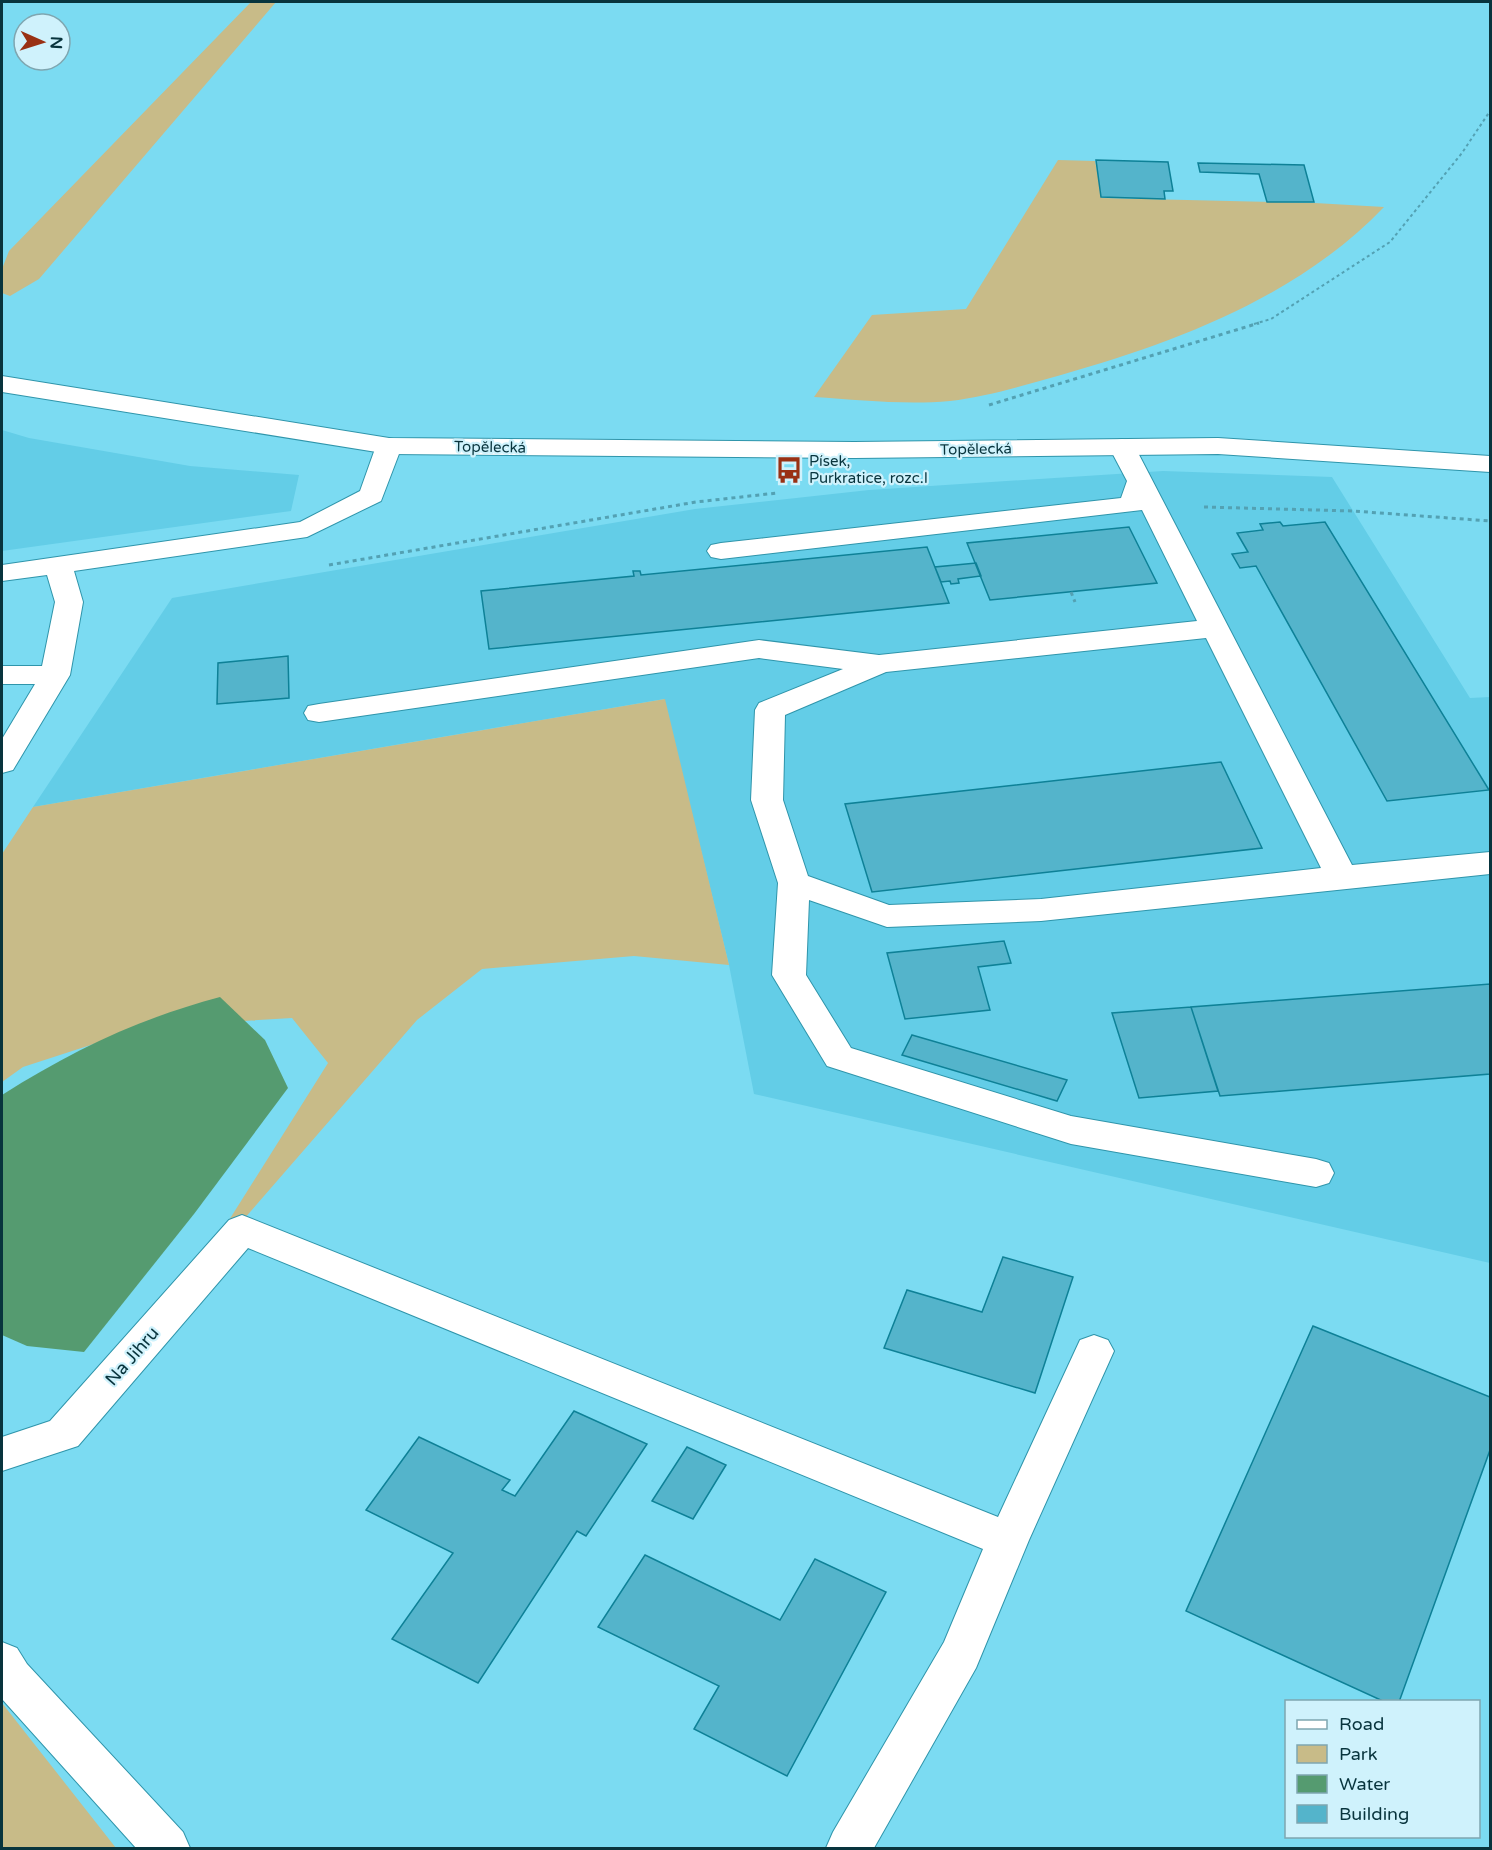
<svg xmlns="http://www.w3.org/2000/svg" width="1492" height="1850" font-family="'Varela Round',sans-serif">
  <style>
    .built { fill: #63cde7 }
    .green { fill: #c8bb88 }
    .water { fill: #559b70 }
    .building { fill: #54b4cb; stroke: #0e8197; stroke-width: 1.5 }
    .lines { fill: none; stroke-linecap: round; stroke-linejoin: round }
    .service-casing { stroke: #2f95ab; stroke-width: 2 }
    .minor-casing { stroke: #2f95ab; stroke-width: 2 }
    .tertiary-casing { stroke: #2f95ab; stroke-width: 2 }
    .path-far1 { stroke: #53a1b3; stroke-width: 2; stroke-dasharray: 3 3; stroke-linecap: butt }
    .path { stroke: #53a1b3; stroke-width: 3; stroke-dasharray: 4 4; stroke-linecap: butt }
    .service { fill: #fff; fill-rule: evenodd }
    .minor { fill: #fff; fill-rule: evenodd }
    .tertiary { fill: #fff; fill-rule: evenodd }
    .labels { text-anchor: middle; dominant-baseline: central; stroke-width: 4.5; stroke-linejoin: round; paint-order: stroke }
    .far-street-label { font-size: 15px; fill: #08343d; stroke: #cff2fc }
    .far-poi-label { font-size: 15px; fill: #08343d; stroke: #cff2fc; text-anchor: start }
    .street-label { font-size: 18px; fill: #08343d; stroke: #cff2fc }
  </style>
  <rect width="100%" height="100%" fill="#7bdbf2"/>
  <path class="built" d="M2,430l27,8 161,28 109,9 -8,36 -289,40z
    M1163,471l169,6 138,221 20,-1v566l-736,-169 -25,-129 -65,-266 -631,108 139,-209 523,-89 174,-19z"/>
  <path class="green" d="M251,2h25l-237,277 -29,17 -8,-3v-24l7,-18z
    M1058,160l37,1 7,37 213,5 69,4c-85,89 -207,135 -323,168 -36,10 -74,22 -111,26 -45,4 -91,-1 -136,-4l58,-82 94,-6z
    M665,699l64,266 -95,-9 -152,13 -65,51 -173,199 -25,17 109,-173 -36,-45 -146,9 -123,40 -21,15v-228l31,-47z
    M2,1701v2l114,145h-114z"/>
  <path class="water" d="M220,997l45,43 23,48 -94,126 -110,138 -57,-6 -25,-11v-240c71,-45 136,-76 218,-98z"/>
  <path class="building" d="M1096,160l72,2 5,29h-9l1,8 -64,-2z
    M1198,163l106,2 10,37h-47l-8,-28 -59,-2z
    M1280,522l3,4 42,-4 164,268 -102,11 -131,-235 -16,2 -8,-14 16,-2 -11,-19 26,-3 -3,-6z
    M1129,527l28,56 -167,17 -23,-57z
    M927,547l22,56 -460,46 -8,-58 153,-15 -1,-5h7l1,4z
    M976,563l5,13 -23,3 1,4 -8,1 -1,-3 -9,1 -6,-15z
    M288,656l1,42 -72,6 1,-41z
    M1221,762l41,86 -390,44 -27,-88z
    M1004,941l7,22 -33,4 12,43 -85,9 -18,-66z
    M1490,984v90l-270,22 -29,-89z
    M1191,1007l27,84 -79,7 -27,-85z
    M912,1035l155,45 -10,21 -155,-46z
    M1003,1257l70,20 -38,116 -151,-45 23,-58 75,22z
    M1313,1326l177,71v53l-91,252h-14l-199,-91z
    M574,1411l73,33 -61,92 -9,-5 -99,152 -86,-44 61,-86 -87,-43 53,-73 91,43 -8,10 13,6z
    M687,1447l39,18 -33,54 -41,-18z
    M645,1555l135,65 35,-61 71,33 -99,184 -93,-47 25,-43 -121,-59z"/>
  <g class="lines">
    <defs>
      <path id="service" d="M1122,439l9,2 4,6 217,418 138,-13v22l-449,47 -154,6 -78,-27 -3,75 45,73 220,68 245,43 13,4 5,10 -5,10 -13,4 -245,-43 -244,-78 -55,-91 6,-92 -27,-83 4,-90 4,-7 84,-34 -84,-11 -440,64 -11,-2 -4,-7 4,-7 11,-2 440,-64 120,15 318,-34 -55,-111 -421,49 -10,-2 -4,-6 4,-6 10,-2 400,-45 6,-17 -18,-34 4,-6zM1206,638l115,230 -280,31 -152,6 -81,-29 -25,-76 2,-85 101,-43z"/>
      <path id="minor" d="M389,438l9,2 4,6 -21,55 -74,36 -233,34 9,31 -13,73 -57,95 -11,3v-34l33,-55h-33v-18h40l13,-64 -8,-27 -45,6v-16l298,-43 60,-31 16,-45 4,-6z
        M242,1215l756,302 82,-177 14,-5 14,5 6,11 -85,189 -53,128 -102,180h-48l7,-16 111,-190 39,-93 -735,-301 -170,198 -76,25v-34l48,-16 179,-201z
        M2,1642l15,6 10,16 156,168 7,16h-54l-134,-149z"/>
      <path id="tertiary" d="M2,376l387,62 465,4 364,-4 272,18v16l-272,-18 -364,4 -465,-4 -387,-62z"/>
    </defs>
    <use href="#service" class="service-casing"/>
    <use href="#minor" class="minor-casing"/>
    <use href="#tertiary" class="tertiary-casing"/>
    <path class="path-far1" d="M1254,324l17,-5 119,-77 72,-89 28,-42"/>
    <path class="path" d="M989,405l270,-82
      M1204,507l149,4 137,10
      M329,565l367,-63 81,-9
      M1071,592l4,10"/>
    <use href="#service" class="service"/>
    <use href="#minor" class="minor"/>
    <use href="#tertiary" class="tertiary"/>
  </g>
  <defs>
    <symbol id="bus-bare" viewBox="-9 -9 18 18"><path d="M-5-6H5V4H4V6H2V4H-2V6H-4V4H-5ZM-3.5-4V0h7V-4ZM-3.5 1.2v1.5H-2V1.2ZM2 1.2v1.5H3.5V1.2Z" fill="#993114" stroke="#cff2fc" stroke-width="2.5" paint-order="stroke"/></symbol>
  </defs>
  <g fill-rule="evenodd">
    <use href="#bus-bare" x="770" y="451" width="38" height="38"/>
  </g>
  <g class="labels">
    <g class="far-street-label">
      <text transform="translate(490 447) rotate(1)">Topělecká</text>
      <text transform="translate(976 449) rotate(-1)">Topělecká</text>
    </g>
    <g class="far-poi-label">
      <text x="809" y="461">Písek,<tspan x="809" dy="17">Purkratice, rozc.I</tspan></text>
    </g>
    <g class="street-label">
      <text transform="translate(132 1356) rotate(-49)">Na Jihru</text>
    </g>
  </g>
  <rect width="1492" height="1850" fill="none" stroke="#08343d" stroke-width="6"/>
  <rect x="1285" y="1700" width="195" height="138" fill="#cff2fc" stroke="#7fa6b0" stroke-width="1.5"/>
  <rect x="1297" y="1720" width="30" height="9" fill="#ffffff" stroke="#7fa6b0" stroke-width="1.5"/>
  <text x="1339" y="1730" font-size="18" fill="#08343d">Road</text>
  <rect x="1297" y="1745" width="30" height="18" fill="#c8bb88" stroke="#7fa6b0" stroke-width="1.5"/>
  <text x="1339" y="1760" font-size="18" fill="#08343d">Park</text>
  <rect x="1297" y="1775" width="30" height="18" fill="#559b70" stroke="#7fa6b0" stroke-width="1.5"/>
  <text x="1339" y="1790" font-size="18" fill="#08343d">Water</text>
  <rect x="1297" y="1805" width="30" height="18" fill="#54b4cb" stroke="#7fa6b0" stroke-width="1.5"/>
  <text x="1339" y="1820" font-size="18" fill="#08343d">Building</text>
  <g transform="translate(42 42) rotate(93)"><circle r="28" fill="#cff2fc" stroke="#7fa6b0" stroke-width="1.5"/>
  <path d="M0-4.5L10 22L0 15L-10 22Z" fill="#993114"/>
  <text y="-9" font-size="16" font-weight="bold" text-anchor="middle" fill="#08343d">N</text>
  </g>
</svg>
